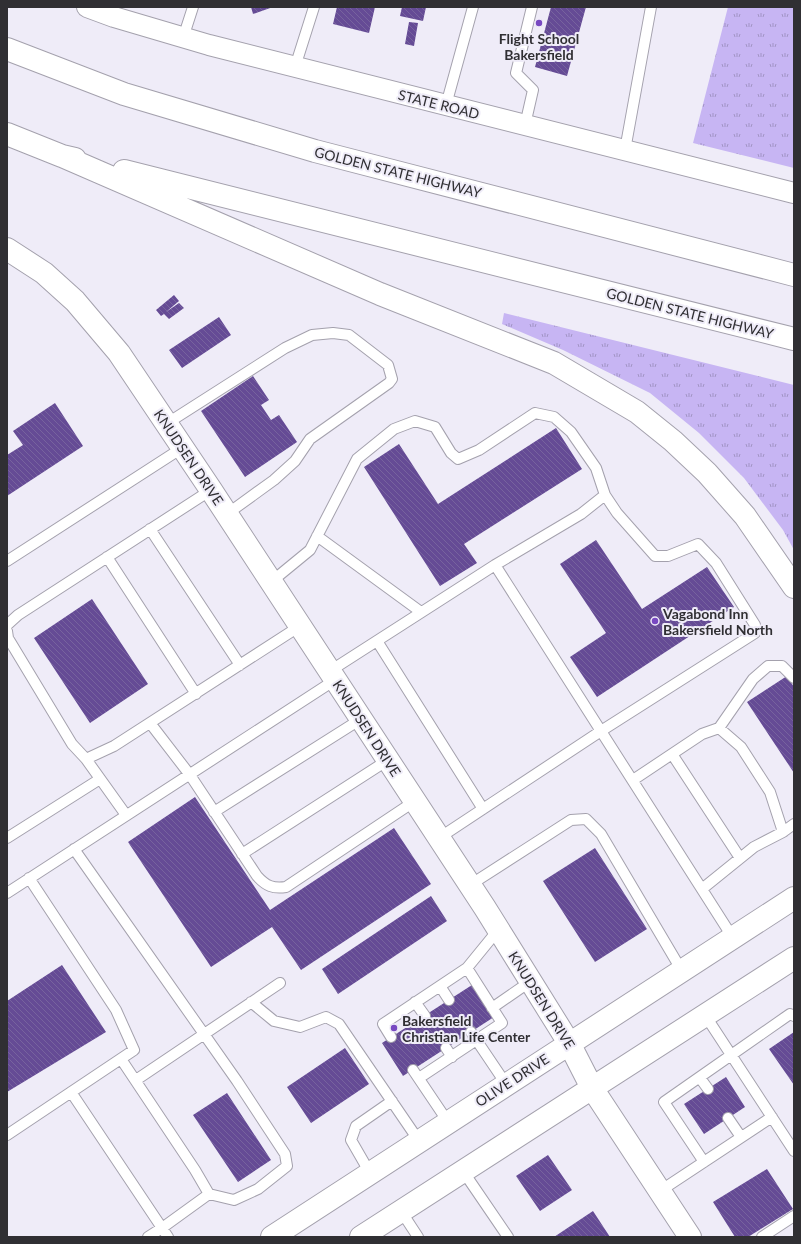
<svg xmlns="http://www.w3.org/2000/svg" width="801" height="1244" font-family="Lato,sans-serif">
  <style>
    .grass { fill: url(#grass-tufts) }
    .building { fill: url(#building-back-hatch) }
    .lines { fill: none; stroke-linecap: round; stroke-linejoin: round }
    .lane-casing { stroke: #a4a1ad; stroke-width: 12 }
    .street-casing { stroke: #a4a1ad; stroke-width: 22 }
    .secondary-casing { stroke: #a4a1ad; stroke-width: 24 }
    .highway-casing { stroke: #a4a1ad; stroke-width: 24 }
    .lane { stroke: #fff; stroke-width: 10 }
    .street { stroke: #fff; stroke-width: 20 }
    .secondary { stroke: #fff; stroke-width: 22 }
    .highway { stroke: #fff; stroke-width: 22 }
    .poi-dot { fill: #7849c1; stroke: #efecf8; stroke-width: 1.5 }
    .labels { text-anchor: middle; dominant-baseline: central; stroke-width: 4; stroke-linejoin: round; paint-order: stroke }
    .poi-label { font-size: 14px; font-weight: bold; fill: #302f33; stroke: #efecf8; text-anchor: start }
    .street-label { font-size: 14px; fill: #302f33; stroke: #efecf8 }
  </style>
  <defs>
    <pattern id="grass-tufts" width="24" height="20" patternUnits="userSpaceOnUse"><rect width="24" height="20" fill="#c7b5f3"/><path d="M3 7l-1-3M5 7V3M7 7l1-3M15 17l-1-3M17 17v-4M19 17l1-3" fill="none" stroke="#a294c5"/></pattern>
    <pattern id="building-back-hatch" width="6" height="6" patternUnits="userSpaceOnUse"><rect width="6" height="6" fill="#654b95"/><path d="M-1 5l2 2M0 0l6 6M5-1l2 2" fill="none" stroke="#77639e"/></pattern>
  </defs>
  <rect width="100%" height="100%" fill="#efecf8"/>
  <path class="grass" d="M728,7h66v161l-101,-25z
    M504,313l290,72v165l-11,-20 -39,-52 -45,-45 -49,-40 -87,-43 -61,-26z"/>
  <path class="building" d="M251,7h22l-20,7z
    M337,7h38l-6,26 -36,-9z
    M402,7h24l-3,14 -23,-5z
    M551,7h35l-19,69 -32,-9z
    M409,22l9,1 -4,23 -9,-2z
    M174,295l5,6 -13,11 13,-9 5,5 -15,11 -5,-5 -3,2 -5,-6z
    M219,317l12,18 -49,33 -13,-18z
    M253,376l16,24 -8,5 10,15 8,-5 18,27 -52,35 -44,-66z
    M55,403l28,43 -76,50v-41l16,-10 -10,-14z
    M556,428l26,41 -118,75 13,19 -37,23 -76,-119 35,-23 39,60z
    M596,540l46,69 65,-42 27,40 -137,90 -27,-40 36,-24 -46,-69z
    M92,599l56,85 -58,39 -56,-85z
    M787,676l7,11v86l-47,-71z
    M195,797l75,113 124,-82 37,56 -130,86 -29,-43 -61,40 -83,-125z
    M595,848l52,81 -52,33 -52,-81z
    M431,896l16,25 -109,73 -16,-25z
    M62,965l44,67 -99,60v-91z
    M472,985l22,32 -91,59 -21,-33z
    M794,1032v53l-25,-36z
    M345,1048l24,36 -58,39 -24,-36z
    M726,1077l19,30 -41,27 -20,-30z
    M227,1093l44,67 -33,22 -45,-67z
    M548,1155l24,35 -32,21 -24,-35z
    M767,1169l26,40 -45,28h-13l-22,-35z
    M593,1211l17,26h-56z"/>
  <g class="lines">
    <defs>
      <path id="lane" d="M183,38l10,-31
        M295,67l19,-60
        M446,105l27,-98
        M525,125l8,-35 -17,-17 16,-66
        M625,150l26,-143
        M166,424l119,-76 27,-13 21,-2 16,2 39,30 4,14 -3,4 -79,56 -15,22 -21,19 -47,34
        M150,529l90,136
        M317,536l104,76
        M107,557l89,137
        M7,561l175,-113
        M271,582l39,-32 47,-91 37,-30 21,-8 20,6 16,26 7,6 21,-9 56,-37 19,4 17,15 25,36 9,27
        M7,625l11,-10 193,-125
        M7,631l1,7 64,106 14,15 28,-13 186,-120
        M377,641l106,168
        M330,671l165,-106 238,373
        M150,723l40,52 67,101c9,10 16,13 29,11l129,-86
        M719,728l34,-49 15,-13h14l12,12
        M672,754l68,104
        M86,759l40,56
        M633,780l69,-46 17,-6 22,19 29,45 13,40 -29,15 -52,42
        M214,812l147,-93
        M783,832l11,-8
        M7,838l93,-59
        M439,838l162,-107 154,-98v-8l-39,-62 -18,-19 -30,12h-13l-38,-43 -12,-18 -24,19 -86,51
        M242,854l146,-94
        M470,885l101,-65 15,-1 15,15 81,137
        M7,893l328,-213
        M440,986l9,14
        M251,1002l23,19 26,6 26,-10 13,7 80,117
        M415,1002l10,14
        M492,1008l39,-27
        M705,1015l89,136
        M471,1032l35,52
        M391,1037l-8,-13 84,-56 31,-38
        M446,1048l6,9
        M121,1059l74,111 14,24
        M413,1070l35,52
        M419,1078l83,-55 -35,-55
        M700,1078l8,11
        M136,1080l144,-97
        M71,1092l91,136 47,-34 25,6 24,-11 29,-23 -2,-12 -48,-73 -163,-232
        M728,1118l13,19
        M7,1135l127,-85 -18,-40 -87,-132
        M704,1162l-40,-60 126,-88 4,2
        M463,1171l45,66
        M370,1173l-19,-33 5,-14 36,-25
        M660,1191l112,-74
        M401,1211l17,26
        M148,1237l14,-9 6,9
        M762,1237l32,-21"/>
      <path id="street" d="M87,7l27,10 95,28 585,148"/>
      <path id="secondary" d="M7,249l37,24 31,28 44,52 92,137 274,418 84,135 23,45 98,149
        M272,1237l522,-339
        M361,1237l433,-279"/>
      <path id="highway" d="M7,49l117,45 191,57 479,124
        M7,134l55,22 13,3
        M62,156l318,138 174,69 83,49 36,29 34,32 38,43 49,71
        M124,171l670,168"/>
    </defs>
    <use href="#lane" class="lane-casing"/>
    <use href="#street" class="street-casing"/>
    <use href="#secondary" class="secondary-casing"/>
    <use href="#highway" class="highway-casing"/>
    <use href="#lane" class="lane"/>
    <use href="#street" class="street"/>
    <use href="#secondary" class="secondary"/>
    <use href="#highway" class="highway"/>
  </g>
  <g class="poi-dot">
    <circle cx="539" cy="23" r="4"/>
    <circle cx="655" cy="621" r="4"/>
    <circle cx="394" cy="1028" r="4"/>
  </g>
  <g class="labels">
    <g class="poi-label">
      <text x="539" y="38" text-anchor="middle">Flight School<tspan x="539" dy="16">Bakersfield</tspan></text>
      <text x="663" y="613">Vagabond Inn<tspan x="663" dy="16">Bakersfield North</tspan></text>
      <text x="402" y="1020">Bakersfield<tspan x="402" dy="16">Christian Life Center</tspan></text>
    </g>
    <g class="street-label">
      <text transform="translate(439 104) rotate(14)">STATE ROAD</text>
      <text transform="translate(398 172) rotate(14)">GOLDEN STATE HIGHWAY</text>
      <text transform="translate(690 313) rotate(14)">GOLDEN STATE HIGHWAY</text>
      <text transform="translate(189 457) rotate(56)">KNUDSEN DRIVE</text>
      <text transform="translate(367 728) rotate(57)">KNUDSEN DRIVE</text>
      <text transform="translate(542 1000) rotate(58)">KNUDSEN DRIVE</text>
      <text transform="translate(512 1080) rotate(-33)">OLIVE DRIVE</text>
    </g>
  </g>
  <rect width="801" height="1244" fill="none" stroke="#302f33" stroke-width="16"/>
</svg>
